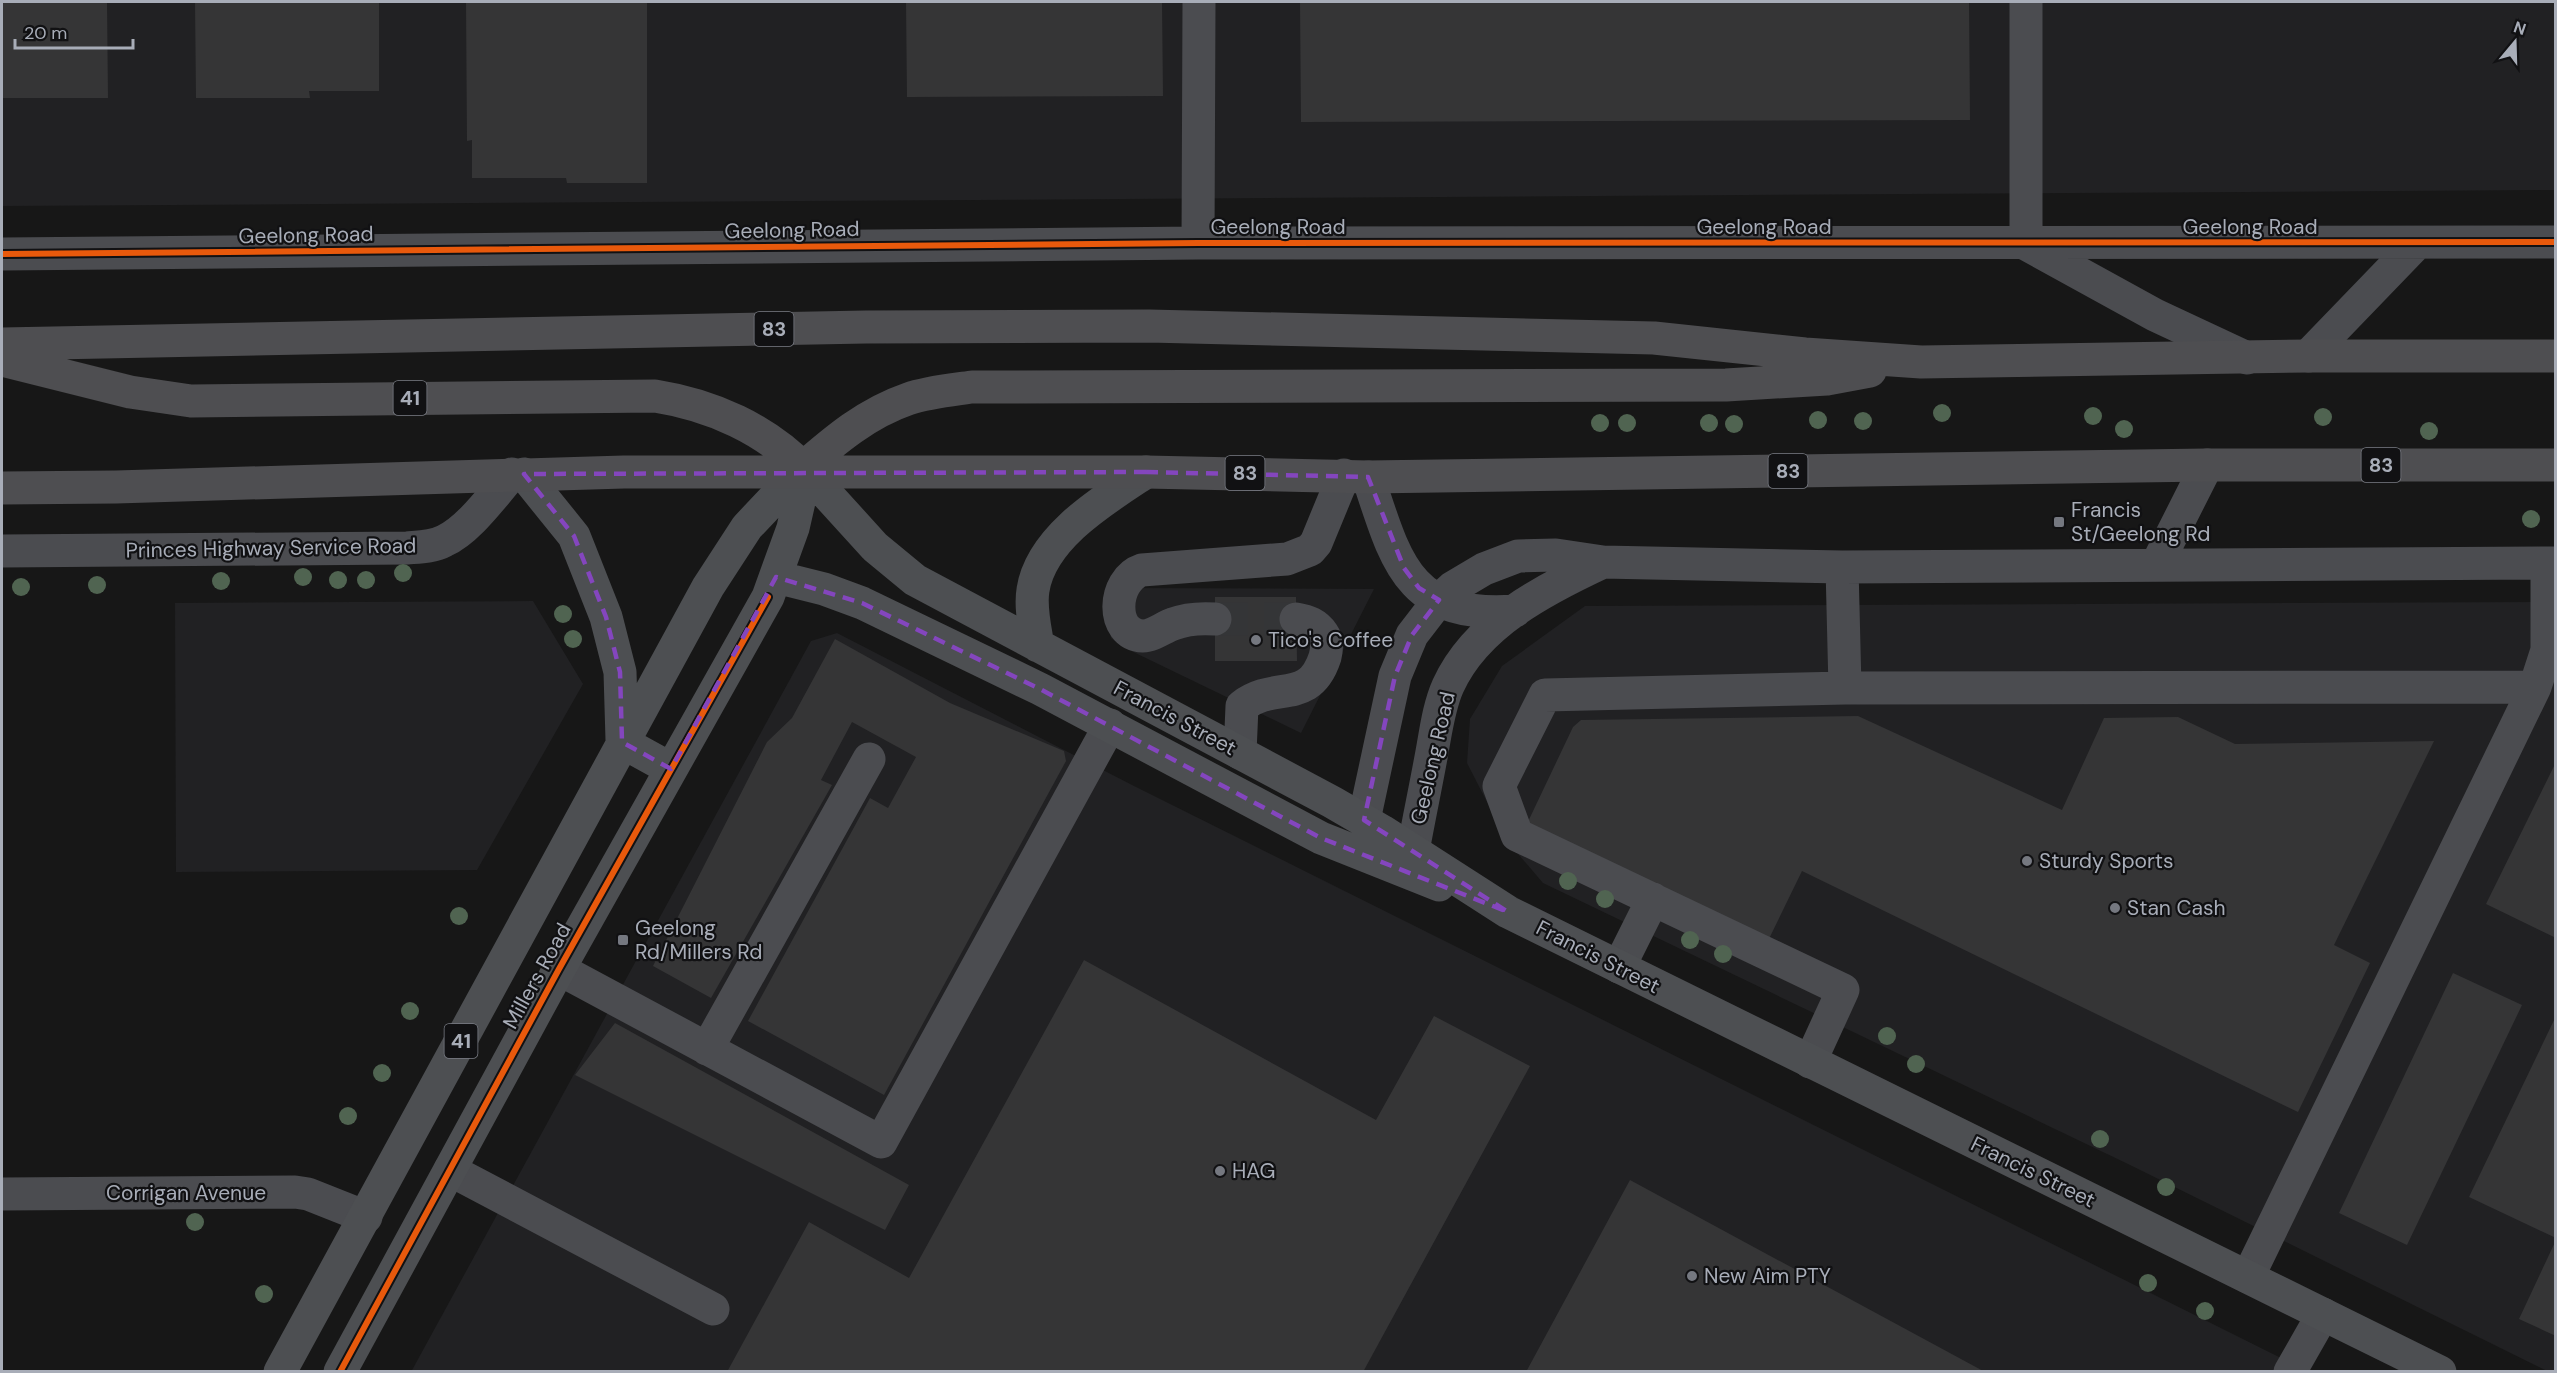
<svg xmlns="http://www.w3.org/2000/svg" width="2557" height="1373" font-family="'DM Sans',sans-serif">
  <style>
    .built { fill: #212123 }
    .building { fill: #353536 }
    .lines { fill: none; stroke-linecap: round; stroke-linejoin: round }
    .minor-tunnel { stroke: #343537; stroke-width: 33; stroke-dasharray: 33 16; stroke-linecap: butt }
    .minor { stroke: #4b4c50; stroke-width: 33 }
    .major { stroke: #4d4f52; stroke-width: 33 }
    .highway { stroke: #4e4e51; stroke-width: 33 }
    .cycleway-casing { stroke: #111113; stroke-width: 10 }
    .cycleway { stroke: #e8590c; stroke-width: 6 }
    .tree { fill: #506451 }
    .marked { fill: none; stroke: #8446be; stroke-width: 4.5; stroke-dasharray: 12 8; stroke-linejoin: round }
    .poi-dot { fill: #757880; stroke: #111113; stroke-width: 2 }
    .labels { text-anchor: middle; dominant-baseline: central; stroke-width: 4.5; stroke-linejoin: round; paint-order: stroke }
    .shield { fill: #111113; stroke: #7b7e86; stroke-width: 1.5 }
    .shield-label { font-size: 20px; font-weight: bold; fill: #a8adb8 }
    .street-label { font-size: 21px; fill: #a8adb8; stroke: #111113 }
    .poi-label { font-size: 21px; fill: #a8adb8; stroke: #111113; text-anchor: start }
  </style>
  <rect width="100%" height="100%" fill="#171717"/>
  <path class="built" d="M2,2h2553v188l-2553,16z
    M1111,588l263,1 -73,144 -180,-87 -10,-8 -3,-15z
    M533,601l50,83 -106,186 -301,2 -1,-269z
    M2555,602v769h-8l-419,-207 -585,-281 -36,-42 -40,-78 3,-44 32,-53 83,-60z
    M837,633l297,153 1173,585 -1896,1 400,-731z"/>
  <path class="building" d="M2,2h105l1,96h-106z
    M195,2h184v89h-70l1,7h-114z
    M466,2h181v181h-80l-1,-5h-94v-38l-5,1z
    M906,2h256l1,94 -256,1z
    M1300,2h669l1,118 -669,2z
    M1215,597h81l1,64h-82z
    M835,639l115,64 114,48 2,10 -182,334 -136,-74 122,-223 18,10 28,-51 -64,-35 -31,58 11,5 -121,213 -58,-32 114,-224 25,-24z
    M1858,716l204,94 42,-92 74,-1 57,27 199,-3 -100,204 36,18 -72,149 -496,-241 -36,74 -241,-117 48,-101 8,-7z
    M2556,762v176l-70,-34z
    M1084,960l292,160 58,-104 96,50 -167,306h-636l82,-150 100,56z
    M2453,973l69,32 -115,240 -68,-32z
    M2556,1016v222l-87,-41z
    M615,1023l294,162 -24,45 -310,-155z
    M1630,1180l355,192h-459z
    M2556,1240v96l-37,-17z"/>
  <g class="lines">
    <path class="minor-tunnel" d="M1215,619h81"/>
    <path class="minor" d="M2026,2v242l129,71 92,43
      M1198,243l1,-241
      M2,254l1196,-11 1358,-1
      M2308,356l109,-113
      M1368,477c28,85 40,142 147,134
      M2,551l405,-3c12,-1 26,-1 37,-7 25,-11 50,-47 68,-67
      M2157,564l50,-99
      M1842,567l3,121
      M1215,619c-14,-1 -29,0 -42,5 -9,3 -20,12 -30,12 -33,-1 -31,-56 -1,-66l145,-11 23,-9 6,-7 28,-68
      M1240,753l2,-47c34,-26 67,0 83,-49 2,-8 3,-16 -2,-23 -7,-10 -15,-13 -27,-15
      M1364,820l31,-144 17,-41 27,-35 13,-12 32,-19 34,-13 38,-1 47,7 239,5 714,-4
      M1413,851c6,-33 13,-66 19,-99 4,-22 7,-46 16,-66 28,-62 97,-97 155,-124
      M1619,967l34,-68
      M559,969l322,173 229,-417
      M707,1049l162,-290
      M1810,1062l33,-72 -326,-155 -18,-49 46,-91 300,-7 690,-1 12,-37v-87
      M450,1170l263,139
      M2,1194l293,-2 13,2 58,23
      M2248,1277l287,-590
      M2290,1372l33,-58"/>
    <path class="major" d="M806,471l69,76 40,33 417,222 50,29 126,81 932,460
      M524,474l50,62 32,81 14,55 2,68
      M776,577l48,12 38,14 178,86 281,149 118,47
      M1038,646c-3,-18 -8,-38 -5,-56 8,-53 72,-91 113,-118
      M622,742l49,27
      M280,1372l428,-785 39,-60 56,-59
      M340,1372l219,-403 209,-372 25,-69 13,-57"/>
    <path class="highway" d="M2,344l864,-17 283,-1 505,12 151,16 116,8 387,-6h248
      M2,360l128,32 61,9 464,-5c57,9 111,33 151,75
      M803,468c32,-28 64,-55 105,-69 20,-7 43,-9 64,-12l754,-2 101,-6 43,-8
      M2,488l114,-1 508,-15h522l222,5 839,-12h349"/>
    <defs>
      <path id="cycleway" d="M2,254l1196,-11 1358,-1
        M340,1372l219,-403 209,-372"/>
    </defs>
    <use href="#cycleway" class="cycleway-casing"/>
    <use href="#cycleway" class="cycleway"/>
  </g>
  <g class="tree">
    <circle cx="1942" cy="413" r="9"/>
    <circle cx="2093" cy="416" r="9"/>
    <circle cx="2323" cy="417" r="9"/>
    <circle cx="1818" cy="420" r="9"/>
    <circle cx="1863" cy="421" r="9"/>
    <circle cx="1600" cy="423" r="9"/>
    <circle cx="1627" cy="423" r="9"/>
    <circle cx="1709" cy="423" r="9"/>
    <circle cx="1734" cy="424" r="9"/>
    <circle cx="2124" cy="429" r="9"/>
    <circle cx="2429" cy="431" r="9"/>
    <circle cx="2531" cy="519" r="9"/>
    <circle cx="403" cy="573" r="9"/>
    <circle cx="303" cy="577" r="9"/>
    <circle cx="338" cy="580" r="9"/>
    <circle cx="366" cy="580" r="9"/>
    <circle cx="221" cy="581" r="9"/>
    <circle cx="97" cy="585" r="9"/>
    <circle cx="21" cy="587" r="9"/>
    <circle cx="563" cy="614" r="9"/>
    <circle cx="573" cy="639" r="9"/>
    <circle cx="1568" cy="881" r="9"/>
    <circle cx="1605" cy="899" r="9"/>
    <circle cx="459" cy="916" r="9"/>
    <circle cx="1690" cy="940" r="9"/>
    <circle cx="1723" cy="954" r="9"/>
    <circle cx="410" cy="1011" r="9"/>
    <circle cx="1887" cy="1036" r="9"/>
    <circle cx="1916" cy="1064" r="9"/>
    <circle cx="382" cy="1073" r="9"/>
    <circle cx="348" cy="1116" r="9"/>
    <circle cx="2100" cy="1139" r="9"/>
    <circle cx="2166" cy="1187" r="9"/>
    <circle cx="195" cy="1222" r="9"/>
    <circle cx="2148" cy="1283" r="9"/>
    <circle cx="264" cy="1294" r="9"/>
    <circle cx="2205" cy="1311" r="9"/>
  </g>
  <path class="marked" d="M1146,472l222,5 36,91 15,20 20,12 -27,35 -17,41 -31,144 144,92 -187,-74 -281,-149 -178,-86 -86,-26 -105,192 -49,-27 -2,-70 -14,-55 -32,-81 -50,-62z"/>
  <g class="poi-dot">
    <rect x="2053" y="516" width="12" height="12" rx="3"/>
    <circle cx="1256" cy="640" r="6"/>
    <circle cx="2027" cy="861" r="6"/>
    <circle cx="2115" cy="908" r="6"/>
    <rect x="617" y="934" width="12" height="12" rx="3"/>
    <circle cx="1220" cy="1171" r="6"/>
    <circle cx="1692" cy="1276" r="6"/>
  </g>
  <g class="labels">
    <g class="shield">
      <rect x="754.5" y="312" width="39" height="34" rx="4.5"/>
      <rect x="393.5" y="381" width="33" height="34" rx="4.5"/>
      <rect x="2361.5" y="448" width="39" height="34" rx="4.5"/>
      <rect x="1768.5" y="454" width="39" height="34" rx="4.5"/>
      <rect x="1225.5" y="456" width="39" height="34" rx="4.5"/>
      <rect x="444.5" y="1024" width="33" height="34" rx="4.5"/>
    </g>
    <g class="shield-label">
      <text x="774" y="329">83</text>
      <text x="410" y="398">41</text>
      <text x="2381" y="465">83</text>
      <text x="1788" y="471">83</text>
      <text x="1245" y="473">83</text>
      <text x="461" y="1041">41</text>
    </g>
    <g class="street-label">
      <text x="1278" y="227">Geelong Road</text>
      <text x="1764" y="227">Geelong Road</text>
      <text x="2250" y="227">Geelong Road</text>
      <text transform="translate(792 230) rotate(-1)">Geelong Road</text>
      <text transform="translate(306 235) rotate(-1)">Geelong Road</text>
      <text transform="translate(271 548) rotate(-1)">Princes Highway Service Road</text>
      <text transform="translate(1175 718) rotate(28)">Francis Street</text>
      <text transform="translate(1433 758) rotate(-77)">Geelong Road</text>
      <text transform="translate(1598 957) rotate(27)">Francis Street</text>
      <text transform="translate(537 976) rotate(-61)">Millers Road</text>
      <text transform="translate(2033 1172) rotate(26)">Francis Street</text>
      <text x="186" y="1193">Corrigan Avenue</text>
    </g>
    <g class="poi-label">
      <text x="2071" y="510">Francis<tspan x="2071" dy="24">St/Geelong Rd</tspan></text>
      <text x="1268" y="640">Tico's Coffee</text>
      <text x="2039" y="861">Sturdy Sports</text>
      <text x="2127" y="908">Stan Cash</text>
      <text x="635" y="928">Geelong<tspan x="635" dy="24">Rd/Millers Rd</tspan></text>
      <text x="1232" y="1171">HAG</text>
      <text x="1704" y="1276">New Aim PTY</text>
    </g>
  </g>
  <rect width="2557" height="1373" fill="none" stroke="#a8adb8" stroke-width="6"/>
  <g transform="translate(2515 42) rotate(19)" stroke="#111113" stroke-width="4.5" paint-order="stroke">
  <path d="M0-4.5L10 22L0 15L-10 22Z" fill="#a8adb8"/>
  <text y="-9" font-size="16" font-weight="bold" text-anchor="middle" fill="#a8adb8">N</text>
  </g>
  <path d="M15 39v9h118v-9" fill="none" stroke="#a8adb8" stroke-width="3"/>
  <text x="24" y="39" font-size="18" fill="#a8adb8" stroke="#111113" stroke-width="4.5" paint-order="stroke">20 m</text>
</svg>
